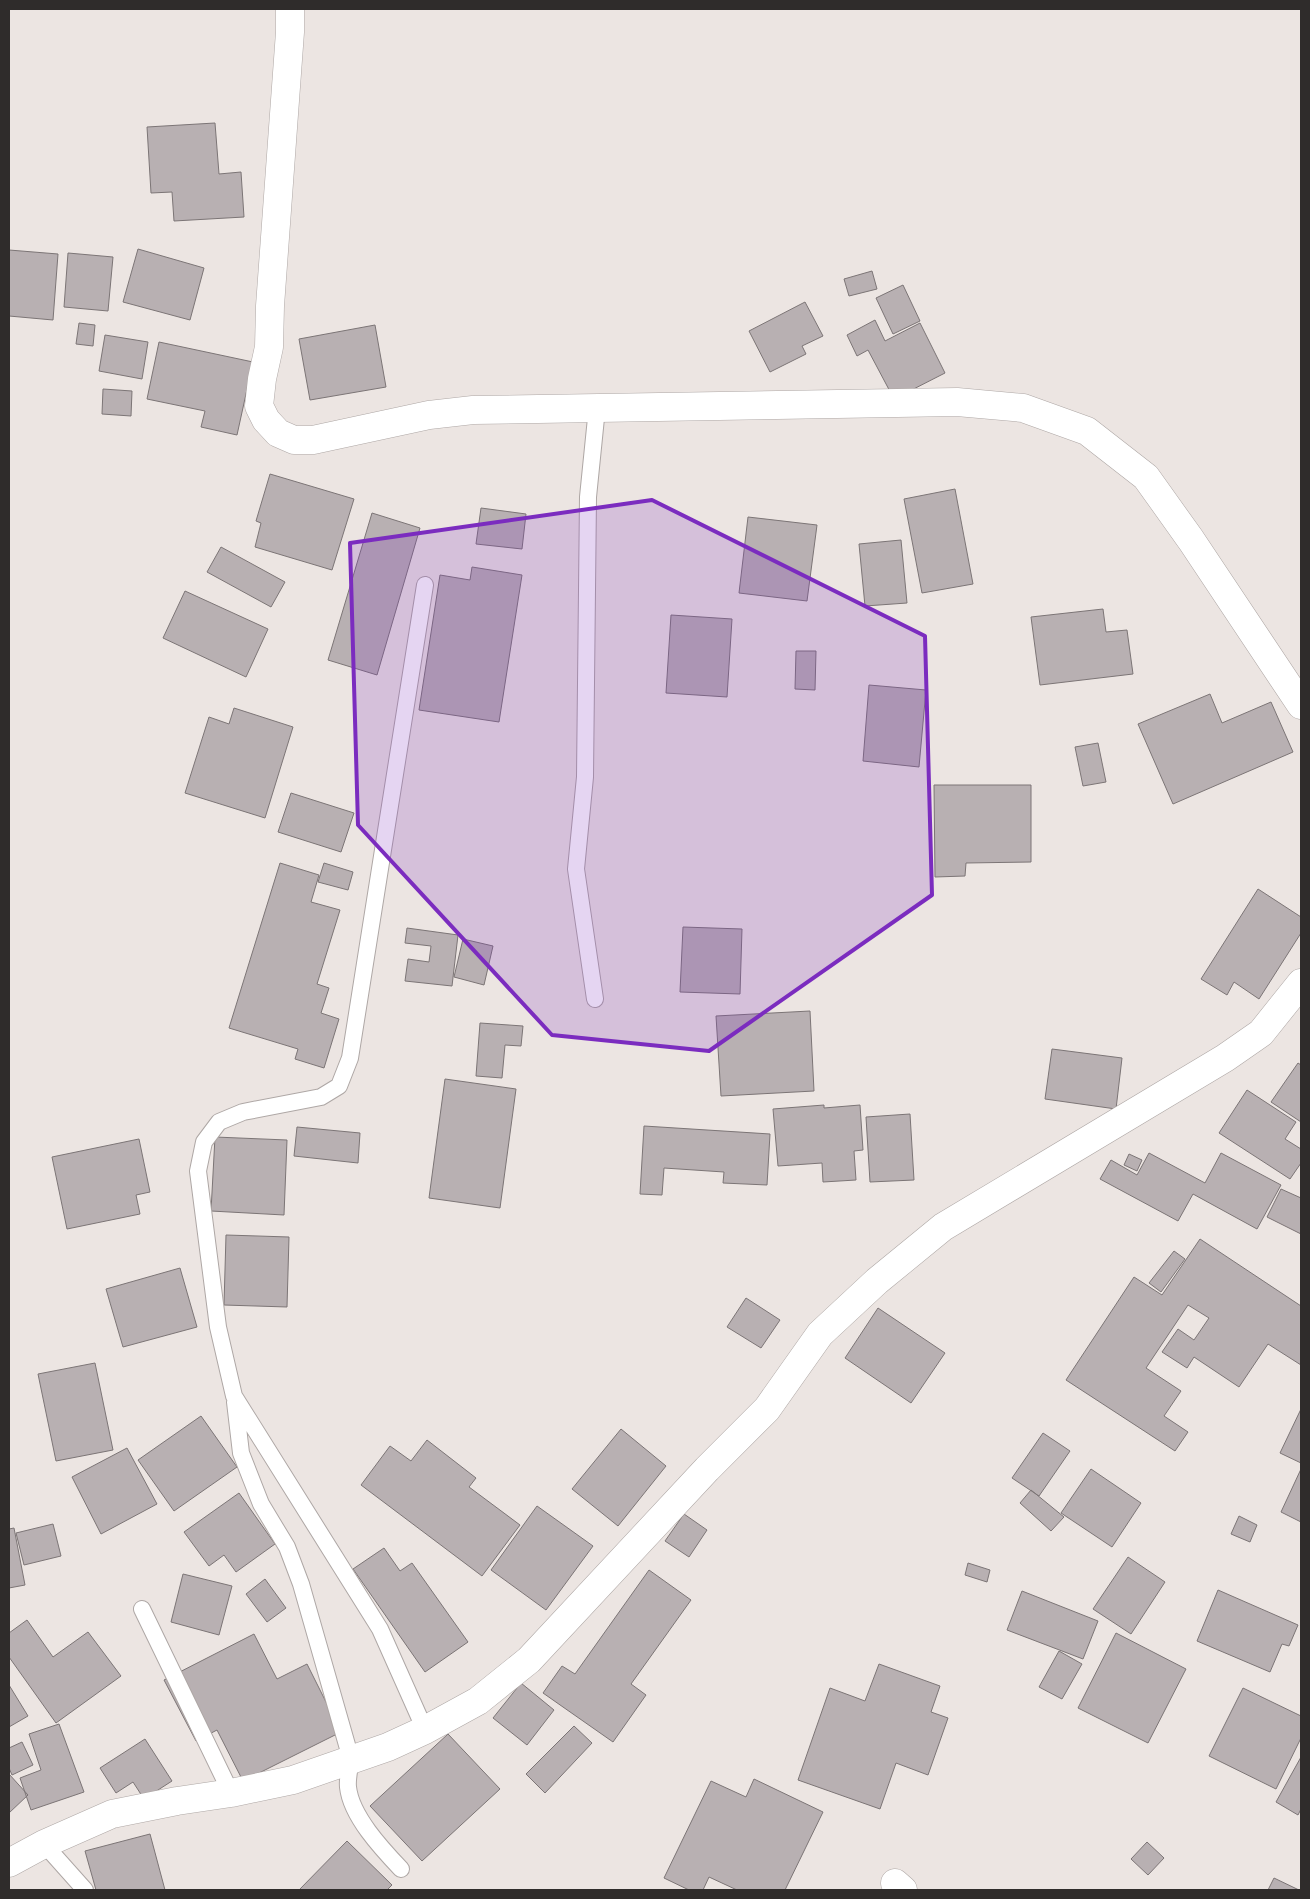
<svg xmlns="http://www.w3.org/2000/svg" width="1310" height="1899" font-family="'Nunito Sans',sans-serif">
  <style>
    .building { fill: #b8b0b2; stroke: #7c7576 }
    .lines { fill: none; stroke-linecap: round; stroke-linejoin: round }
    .lane-casing { stroke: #aea7a5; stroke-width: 18 }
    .street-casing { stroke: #aea7a5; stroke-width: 29 }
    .secondary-casing { stroke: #aea7a5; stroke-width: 29 }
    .lane { stroke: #fff; stroke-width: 16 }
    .street { stroke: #fff; stroke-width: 28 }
    .secondary { stroke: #fff; stroke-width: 28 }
    .marked { fill: #7b2cbf; fill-opacity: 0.2; stroke: #7b2cbf; stroke-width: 4; stroke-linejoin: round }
  </style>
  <rect width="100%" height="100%" fill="#ece5e2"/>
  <path class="building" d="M215,123l4,51 22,-2 3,45 -70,4 -2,-29 -21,1 -4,-66z
    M138,249l66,19 -14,52 -67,-18z
    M9,250l49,4 -5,66 -44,-4z
    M68,253l45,4 -5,54 -44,-4z
    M872,271l5,18 -28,7 -5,-17z
    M903,285l17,36 -27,13 -17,-36z
    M805,302l18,34 -21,10 4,8 -36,18 -21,-41z
    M875,320l10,21 35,-18 25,50 -51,26 -26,-49 -11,6 -10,-21z
    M79,323l16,2 -2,21 -17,-2z
    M375,325l11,62 -76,13 -11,-61z
    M105,335l43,7 -6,37 -43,-8z
    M159,342l94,20 -16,73 -36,-8 4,-16 -58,-12z
    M103,389l29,2 -1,25 -29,-2z
    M270,474l84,25 -22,71 -77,-23 6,-24 -5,-2z
    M955,489l18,95 -51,9 -18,-94z
    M481,508l45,6 -4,35 -46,-5z
    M372,513l48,15 -43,147 -49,-15z
    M748,517l69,8 -10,76 -68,-8z
    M901,540l6,63 -42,3 -6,-62z
    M221,547l64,35 -14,25 -64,-35z
    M472,567l50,8 -23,147 -80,-12 21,-135 30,5z
    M185,591l83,38 -22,48 -83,-39z
    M1103,609l3,23 21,-2 6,44 -93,11 -9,-68z
    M671,615l61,4 -5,78 -61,-4z
    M796,651h20l-1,39 -20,-1z
    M869,685l57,5 -7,77 -56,-6z
    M1210,694l12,29 49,-21 22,50 -120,52 -35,-80z
    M234,708l59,19 -28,91 -80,-25 24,-76 20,7z
    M1098,743l8,39 -23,4 -8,-39z
    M934,785h97v77l-65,1 -1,13 -30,1z
    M291,793l63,20 -13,39 -63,-20z
    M280,863l39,12 -8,27 29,8 -23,74 12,4 -8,25 18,6 -15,49 -29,-9 3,-10 -69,-21z
    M324,863l29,9 -5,18 -30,-8z
    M1258,889l43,28v16l-42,66 -25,-17 -7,13 -26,-16z
    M683,927l59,2 -2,65 -60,-2z
    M407,928l51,7 -6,51 -47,-5 3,-22 21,3 2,-16 -26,-3z
    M463,939l30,7 -9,39 -30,-8z
    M810,1011l4,80 -93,5 -5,-80z
    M480,1023l43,3 -2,20 -16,-1 -3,33 -26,-2z
    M1052,1049l70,9 -6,51 -71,-10z
    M1298,1063l3,2v57l-30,-20z
    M445,1079l71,10 -16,119 -71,-10z
    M1247,1090l49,32 -11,17 16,10v14l-11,16 -71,-46z
    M824,1105v3l36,-3 3,45 -9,1 2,29 -33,2 -1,-19 -44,3 -5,-57z
    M910,1114l4,66 -44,2 -4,-65z
    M644,1126l126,8 -3,51 -44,-2 1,-11 -60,-4 -2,27 -22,-1z
    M297,1127l63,6 -2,30 -64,-7z
    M215,1137l72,3 -3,75 -73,-4z
    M139,1139l11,53 -14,3 4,19 -73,15 -15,-72z
    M1149,1153l56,30 16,-30 60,32 -24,44 -64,-35 -15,27 -78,-42 11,-19 26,15z
    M1129,1154l13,6 -5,11 -13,-6z
    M1281,1189l20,9v36l-34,-17z
    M226,1235l63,2 -2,70 -63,-2z
    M1200,1239l101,67v59l-33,-21 -29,43 -45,-30 -7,11 -25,-16 16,-23 16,11 15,-22 -21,-13 -42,63 35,23 -17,25 24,16 -13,19 -109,-71 68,-103 28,18z
    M1174,1251l11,8 -24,33 -12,-9z
    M180,1268l17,59 -74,20 -17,-58z
    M746,1298l34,22 -19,28 -34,-21z
    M878,1308l67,45 -34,50 -66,-45z
    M95,1363l18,87 -57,11 -18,-87z
    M1301,1409v54l-21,-10z
    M201,1416l36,51 -63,44 -36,-51z
    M621,1429l45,37 -48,60 -46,-37z
    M1043,1433l27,18 -31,45 -27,-18z
    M427,1440l49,38 -7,9 51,38 -38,51 -121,-91 29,-39 21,15z
    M127,1448l30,56 -56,30 -29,-57z
    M1091,1469l50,34 -29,44 -51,-34z
    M1301,1469v53l-20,-10z
    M1031,1490l33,27 -13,14 -31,-28z
    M239,1493l36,51 -39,28 -12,-17 -15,11 -25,-34z
    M537,1506l56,40 -47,64 -55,-40z
    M684,1514l23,16 -18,27 -24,-16z
    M1239,1516l18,9 -7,17 -19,-8z
    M53,1524l8,32 -37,9 -8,-32z
    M14,1528l11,57 -16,3v-59z
    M384,1548l16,23 12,-8 56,79 -43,30 -72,-103z
    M1128,1557l37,25 -34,52 -38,-25z
    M968,1563l22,7 -3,12 -22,-7z
    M649,1570l42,30 -60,84 15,11 -33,47 -70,-49 19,-27 13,8z
    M183,1574l49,12 -13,49 -48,-13z
    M265,1579l21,29 -19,14 -21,-28z
    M1218,1590l80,35 -9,21 -7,-2 -12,28 -73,-31z
    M1022,1591l76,30 -15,38 -76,-29z
    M27,1620l26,37 35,-25 33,44 -65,47 -47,-66v-24z
    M1116,1633l70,36 -38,74 -70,-35z
    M254,1634l23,45 30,-15 34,68 -98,49 -26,-51 -21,11 -32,-61z
    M1059,1651l23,13 -20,35 -23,-12z
    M879,1664l61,22 -9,26 17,6 -20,57 -32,-12 -16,46 -82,-29 32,-92 35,13z
    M521,1683l33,27 -27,35 -34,-27z
    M9,1685l19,31 -19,11z
    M1243,1688l58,28v22l-25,51 -67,-33z
    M59,1724l25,68 -53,18 -11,-32 21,-8 -12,-36z
    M574,1726l18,17 -47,50 -19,-19z
    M448,1734l52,55 -78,72 -52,-55z
    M145,1739l27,42 -28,18 -11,-17 -17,11 -16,-25z
    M22,1742l11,23 -21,10 -3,-7v-20z
    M1301,1757v52l-3,6 -22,-13z
    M9,1774l19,21 -19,18z
    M754,1779l69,33 -38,78h-48l-28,-13 -6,13h-14l-25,-12 47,-97 35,16z
    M150,1834l15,56h-69l-11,-39z
    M347,1841l45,44 -5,5h-88z
    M1147,1842l17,16 -16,17 -17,-16z
    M1274,1878l25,12h-31z"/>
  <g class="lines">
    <defs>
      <path id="lane" d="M595,999l-19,-130 9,-92 3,-280 9,-89
        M235,1402l6,51 20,51 26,43 14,37 50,175c-1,9 -4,19 -3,28 3,29 34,62 53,82
        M142,1609l89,184
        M425,1730l-45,-101 -146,-233 -16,-69 -20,-156 6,-29 15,-20 24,-10 78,-15 18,-11 11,-28 75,-473
        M44,1844l41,46"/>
      <path id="street" d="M290,9v23l-20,274 -1,41 -7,32 -3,27 7,14 12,13 16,7h19l116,-25 44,-5 484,-8 66,6 64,23 59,46 45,63 110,165
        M895,1883l8,7"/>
      <path id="secondary" d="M9,1863l35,-19 68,-30 65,-13 54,-8 62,-13 95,-33 37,-17 53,-29 51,-41 178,-191 60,-60 53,-75 57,-53 66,-54 282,-169 36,-25 40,-50"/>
    </defs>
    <use href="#lane" class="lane-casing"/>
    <use href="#street" class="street-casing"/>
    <use href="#secondary" class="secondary-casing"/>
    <use href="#lane" class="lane"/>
    <use href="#street" class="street"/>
    <use href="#secondary" class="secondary"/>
  </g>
  <path class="marked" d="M652,500l273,136 7,259 -223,156 -157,-16 -194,-210 -8,-282z"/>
  <rect width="1310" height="1899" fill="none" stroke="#2f2c2b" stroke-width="20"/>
</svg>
